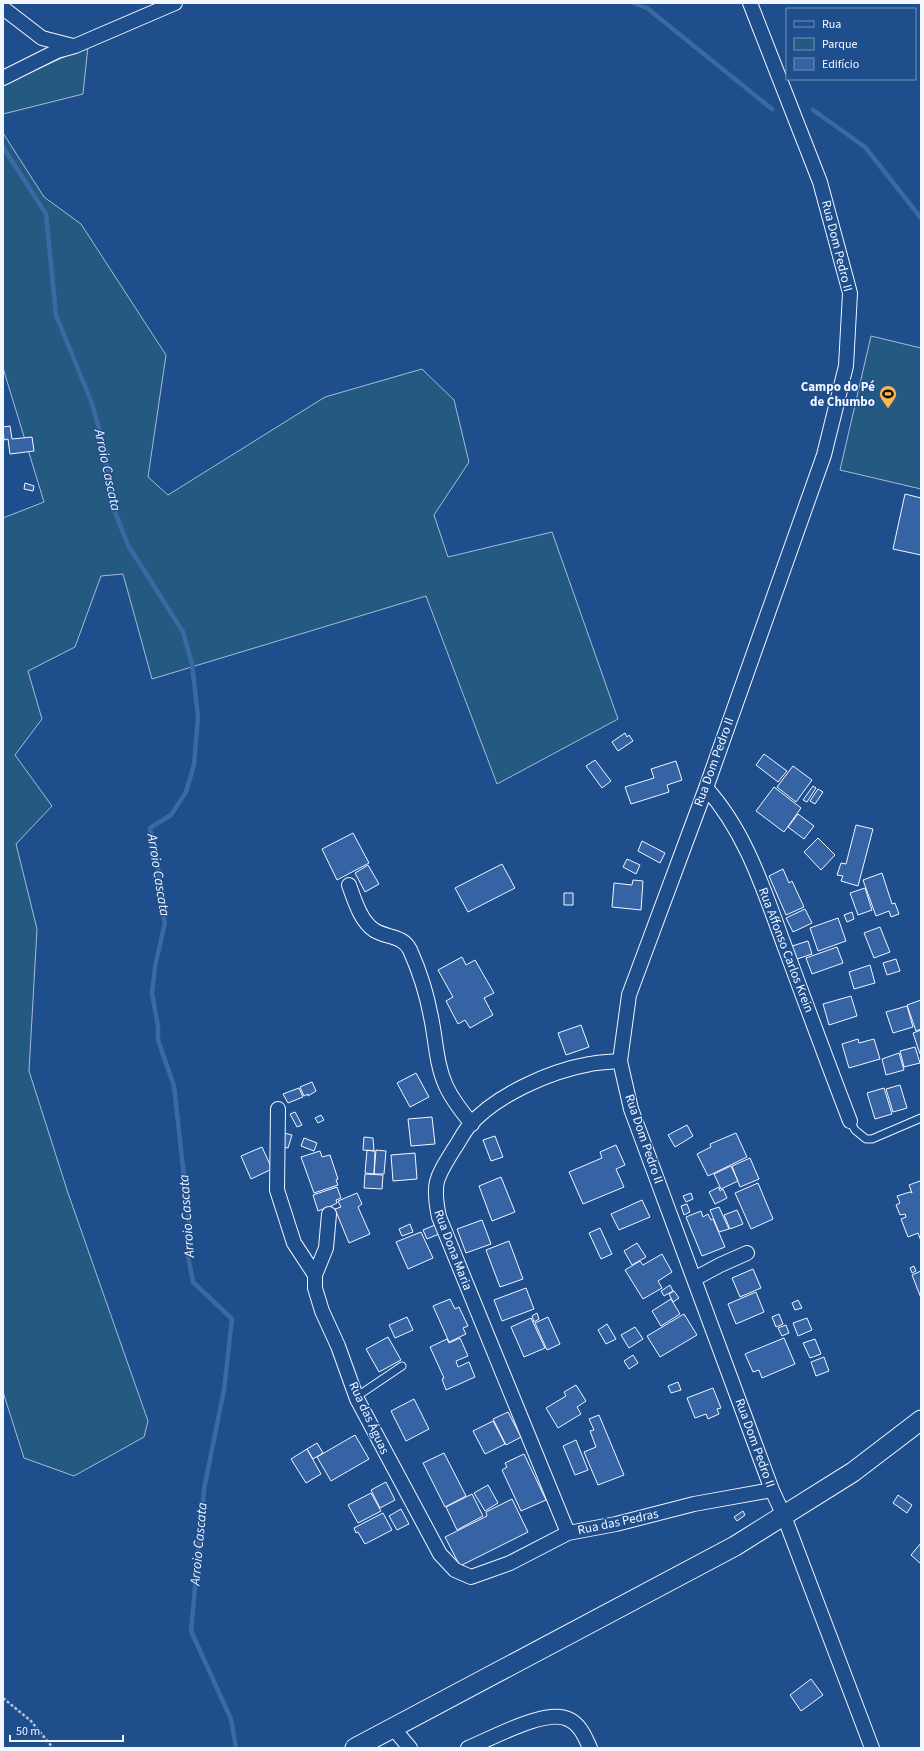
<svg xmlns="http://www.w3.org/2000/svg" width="924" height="1751" font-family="'Source Sans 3',sans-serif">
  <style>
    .green { fill: #245a82; stroke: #a8bbd7 }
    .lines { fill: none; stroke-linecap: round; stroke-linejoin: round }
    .stream { stroke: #3b69a3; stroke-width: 4.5 }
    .building { fill: #3563a3; stroke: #f2f6ff }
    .lane-casing { stroke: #f2f6ff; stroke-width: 9 }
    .street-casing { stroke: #f2f6ff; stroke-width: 16 }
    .secondary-casing { stroke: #f2f6ff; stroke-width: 21 }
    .path { stroke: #b3c4dc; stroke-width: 2.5; stroke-dasharray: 3 2; stroke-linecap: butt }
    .lane { stroke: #1f4e8c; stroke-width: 7 }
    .street { stroke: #1f4e8c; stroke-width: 14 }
    .secondary { stroke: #1f4e8c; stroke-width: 19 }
    .labels { text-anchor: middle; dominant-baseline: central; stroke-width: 3; stroke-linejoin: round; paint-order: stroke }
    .street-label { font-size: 13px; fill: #f2f6ff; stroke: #1f4e8c }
    .poi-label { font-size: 13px; font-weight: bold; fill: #f2f6ff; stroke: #1f4e8c; text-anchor: end }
    .water-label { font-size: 14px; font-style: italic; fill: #f2f6ff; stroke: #1f4e8c }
  </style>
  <rect width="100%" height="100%" fill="#1f4e8c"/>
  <path class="green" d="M88,46l-5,48 -80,20v-29z
    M3,133l41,64 37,27 85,131 -18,122 20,18 157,-98 97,-28 32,31 15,62 -35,53 14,42 104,-25 66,187 -121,65 -71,-188 -274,83 -29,-105 -22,2 -26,71 -47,24 14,48 -27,36 37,51 -36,38 21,85 -8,142 39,122 80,228 -4,16 -70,39 -50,-18 -21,-66v-874l41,-16 -41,-134z
    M871,336l50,12v141l-81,-19z"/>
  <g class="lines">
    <path class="stream" d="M633,3l14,5 125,101
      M813,110l52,37 56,71
      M3,147l43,67 10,101 35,86 14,47 6,54 17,43 55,87 9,32 6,53 -4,48 -8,27 -15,23 -21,13 14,72 -4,7 5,15 -10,45 -3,26 6,33v14l16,46 16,145 -2,25 5,26 39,37 -8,71 -20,99 -13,142 40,88 5,29"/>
  </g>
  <path class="building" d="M10,426l2,13 20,-2 2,14 -24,3 -2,-15 -4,1 -1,-13z
    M25,483l9,3 -1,5 -9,-2z
    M905,494l16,4v57l-28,-6z
    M625,733l2,4 2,-2 4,6 -15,10 -6,-9z
    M764,754l23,17 -9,11 -22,-17z
    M595,760l16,21 -9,7 -16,-22z
    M676,761l6,19 -15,5 2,7 -38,12 -6,-17 29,-9 -3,-9z
    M793,766l19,14 -16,22 -19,-15z
    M813,786l3,2 -9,14 -4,-2z
    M774,787l27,21 -17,24 -28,-21z
    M818,789l5,3 -8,12 -5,-3z
    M798,814l16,12 -10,13 -16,-12z
    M856,825l17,4 -15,57 -17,-5 2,-5 -6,-1 4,-12 5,1z
    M353,833l16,30 -32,17 -15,-31z
    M818,838l17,17 -14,15 -17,-18z
    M642,841l23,12 -5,10 -22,-12z
    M627,859l13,6 -4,9 -13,-7z
    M502,864l13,24 -47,24 -13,-24z
    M368,865l11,19 -14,8 -10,-19z
    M783,869l6,14 3,-2 12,26 -18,8 -17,-39z
    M882,873l10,31 3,-1 4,11 -8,3 -2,-6 -13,5 -13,-36z
    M633,880l10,1 -2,29 -29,-3 2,-24 18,2z
    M865,888l7,22 -14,5 -8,-22z
    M564,893h9v12h-9z
    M805,909l7,14 -19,9 -7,-14z
    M852,912l2,7 -7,3 -3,-7z
    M838,918l8,23 -28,10 -8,-23z
    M880,927l10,25 -16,6 -10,-25z
    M808,941l4,13 -18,6 -5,-13z
    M837,947l6,16 -31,11 -6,-16z
    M462,957l4,8 9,-5 19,33 -10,5 9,17 -23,13 -5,-8 -7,4 -12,-23 7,-4 -15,-27z
    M896,959l4,12 -13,4 -4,-12z
    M870,965l5,18 -21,6 -5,-17z
    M851,996l6,20 -28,9 -6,-21z
    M921,1000v29l-5,2 -9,-26z
    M907,1006l6,21 -20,6 -7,-21z
    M581,1025l8,22 -23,8 -8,-22z
    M921,1030v24h-1l-7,-21z
    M858,1039l1,4 15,-4 6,20 -31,9 -7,-24z
    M915,1047l5,16 -16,4 -4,-16z
    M899,1053l5,17 -18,5 -4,-16z
    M416,1073l13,24 -19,10 -13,-24z
    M312,1082l4,9 -8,5v-2l-4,2 -4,-9z
    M900,1085l7,23 -14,4 -7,-23z
    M299,1088l4,9 -15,6 -5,-9z
    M884,1088l8,26 -17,5 -8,-26z
    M295,1112l7,13 -5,2 -7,-13z
    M321,1115l3,5 -6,3 -3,-5z
    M432,1117l3,27 -24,2 -3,-27z
    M687,1125l6,11 -18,11 -7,-12z
    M284,1133l8,2 -4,13 -8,-2z
    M736,1133l11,24 -39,19 -11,-22 14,-7 -1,-3z
    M495,1136l8,21 -12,4 -8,-21z
    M364,1137l9,1 1,13 -11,-1z
    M304,1138l13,5 -3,8 -13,-5z
    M616,1145l9,20 -9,4 8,18 -41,17 -14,-32 33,-14 -2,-6z
    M262,1147l10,22 -21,10 -10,-23z
    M367,1150l8,1 -1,23 -9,-1z
    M376,1150l10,1 -2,23h-10z
    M320,1151l2,6 8,-2 8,24 -2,1 2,5 -24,8 -13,-36z
    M415,1153l2,26 -24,2 -2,-26z
    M750,1158l9,21 -19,8 -8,-21z
    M731,1166l7,15 -17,8 -7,-15z
    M365,1174l18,1 -1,14 -18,-1z
    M501,1177l14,35 -23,9 -13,-35z
    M920,1181l1,2v58l-3,-8 -10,4 -7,-18 5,-2 -1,-3 -5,1 -4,-10 4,-2 -3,-7 13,-4 2,1 -3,-8z
    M758,1183l15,36 -22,10 -16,-36z
    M337,1187l4,11 -5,2 1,3 -6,3 -13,5 -5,-16z
    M719,1187l1,4 3,-2 4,9 -12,6 -6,-12z
    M357,1193l5,11 -4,3 12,27 -21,9 -14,-34 6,-2 -3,-6z
    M691,1193l2,6 -7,3 -3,-6z
    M642,1200l8,17 -31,13 -8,-16z
    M687,1204l3,8 -6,3 -3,-9z
    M719,1207l10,22 -10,3 -9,-22z
    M737,1210l6,14 -13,5 -6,-14z
    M701,1211l2,6 5,-3 3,6 2,-1 12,28 -23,9 -16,-39z
    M482,1220l9,24 -25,9 -9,-24z
    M410,1224l3,8 -11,4 -3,-7z
    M435,1225l4,9 -12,5 -4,-9z
    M600,1228l12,26 -11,5 -12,-26z
    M421,1232l12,26 -25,11 -12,-27z
    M509,1241l14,38 -23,8 -14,-37z
    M637,1243l9,14 -14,8 -8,-14z
    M662,1254l10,18 -14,9 4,7 -19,11 -18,-29 15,-9 3,4z
    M914,1266l2,5 -4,2 -2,-5z
    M753,1269l8,19 -21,9 -8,-19z
    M921,1271v27l-9,-23z
    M670,1285l3,6 -9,5 -3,-5z
    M526,1288l8,21 -32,12 -8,-21z
    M674,1291l5,7 -6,4 -4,-8z
    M756,1292l8,20 -28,12 -8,-20z
    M450,1299l5,10 4,-2 9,19 -5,2 3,6 -17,8 -16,-36z
    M671,1299l9,15 -19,12 -9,-15z
    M798,1300l4,8 -7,2 -3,-7z
    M537,1313l2,6 -5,3 -2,-6z
    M684,1314l13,21 -37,22 -13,-21z
    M779,1314l4,10 -7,3 -4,-10z
    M407,1317l6,13 -18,8 -6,-13z
    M548,1317l12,27 -13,6 -12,-27z
    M531,1318l14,30 -21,9 -13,-30z
    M807,1318l5,12 -14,6 -5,-13z
    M607,1324l9,15 -10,5 -8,-14z
    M786,1325l3,8 -7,3 -4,-8z
    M635,1327l8,12 -14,9 -8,-13z
    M388,1337l13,23 -22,12 -13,-23z
    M460,1338l8,18 -12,5 2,6 11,-5 6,15 -29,13 -4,-11 2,-1 -14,-31 17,-8 2,4z
    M784,1338l11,26 -33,14 -3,-8 -6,2 -8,-18z
    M815,1339l6,15 -11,4 -7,-15z
    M633,1355l5,8 -9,6 -5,-8z
    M824,1357l5,14 -13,5 -5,-14z
    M678,1382l3,8 -10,3 -3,-7z
    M576,1385l10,16 -9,6 4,7 -23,14 -12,-20 20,-12 -2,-4z
    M713,1388l8,20 -4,1 2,5 -11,5 -2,-5 -11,4 -8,-20z
    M414,1399l15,30 -23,12 -15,-30z
    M508,1412l13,25 -15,8 -13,-26z
    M599,1415l25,60 -26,10 -14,-33 12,-5 -6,-16 4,-1 -5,-11z
    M493,1421l12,23 -20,10 -12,-23z
    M355,1435l14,24 -38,22 -14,-24z
    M576,1440l12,30 -13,5 -12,-29z
    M317,1443l6,10 -10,6 -6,-10z
    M307,1449l14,25 -15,9 -15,-24z
    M444,1453l22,43 -21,11 -22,-44z
    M524,1454l22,46 -25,11 -19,-41 5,-3 -2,-4z
    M386,1482l9,18 -15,8 -9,-18z
    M488,1485l10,18 -13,8 -11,-18z
    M371,1493l10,18 -23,12 -10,-18z
    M472,1494l11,22 -26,14 -11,-23z
    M898,1495l14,10 -5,8 -14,-10z
    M512,1499l16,33 -68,34 -15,-29 42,-21 -1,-4z
    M401,1509l8,15 -12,6 -8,-14z
    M743,1511l2,4 -8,6 -3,-4z
    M383,1513l9,17 -27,14 -7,-12 -2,1 -2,-5z
    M921,1543v21l-10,-9z
    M811,1679l12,16 -22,16 -11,-16z"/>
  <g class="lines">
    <defs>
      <path id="lane" d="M850,1121l5,9 11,9h6l49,-21
        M356,1397l46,-31"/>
      <path id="street" d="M750,3l70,179 30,111 -4,73 -22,89 -118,333 -77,207 -9,66 11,48 141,381 12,26 88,232
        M3,8l39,30 31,8
        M3,78l54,-27 18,-5 100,-43
        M706,788c41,45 59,106 80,162 21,57 42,114 64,171
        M349,885c6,16 11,35 25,45 12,8 29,5 36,20 9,20 17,45 21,67 5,23 5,47 15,69 6,13 16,26 26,38
        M278,1109l-1,81 17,53 21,32
        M329,1214l-3,34 -11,27v13l7,23 16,35 19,53 83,155 15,16 16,7 39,-14 58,-30 48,-9 78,-20 78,-14
        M694,1279l26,-14 27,-12
        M568,1533l-129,-316c-7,-34 -3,-39 15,-68 5,-7 9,-16 15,-23 27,-31 81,-55 121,-62 10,-2 20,-2 30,-3
        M393,1728l17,20
        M468,1748c23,-9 77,-40 100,-29 12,5 17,18 22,29"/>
      <path id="secondary" d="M355,1748l380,-202 118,-74 68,-52"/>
    </defs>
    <use href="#lane" class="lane-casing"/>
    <use href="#street" class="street-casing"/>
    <use href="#secondary" class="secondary-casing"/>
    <path class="path" d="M3,1698l28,23 22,27"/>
    <use href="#lane" class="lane"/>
    <use href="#street" class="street"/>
    <use href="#secondary" class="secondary"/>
  </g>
  <defs>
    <symbol id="stadium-pin" viewBox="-11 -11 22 30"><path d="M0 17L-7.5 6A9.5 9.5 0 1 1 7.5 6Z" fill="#ffb74d" stroke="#1f4e8c"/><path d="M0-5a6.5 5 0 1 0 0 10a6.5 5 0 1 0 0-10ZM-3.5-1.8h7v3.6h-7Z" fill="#111"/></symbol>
  </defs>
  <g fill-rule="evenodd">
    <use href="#stadium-pin" x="878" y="384" width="20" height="27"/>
  </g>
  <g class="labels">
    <g class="street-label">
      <text transform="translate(837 246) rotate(76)">Rua Dom Pedro II</text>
      <text transform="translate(714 762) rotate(-70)">Rua Dom Pedro II</text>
      <text transform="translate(786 950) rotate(69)">Rua Affonso Carlos Krein</text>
      <text transform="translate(644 1139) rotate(71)">Rua Dom Pedro II</text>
      <text transform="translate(453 1250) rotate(69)">Rua Dona Maria</text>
      <text transform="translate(369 1418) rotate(65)">Rua das Águas</text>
      <text transform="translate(755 1443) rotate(70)">Rua Dom Pedro II</text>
      <text transform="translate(618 1522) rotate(-12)">Rua das Pedras</text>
    </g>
    <g class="poi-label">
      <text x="875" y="387">Campo do Pé<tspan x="875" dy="15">de Chumbo</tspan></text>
    </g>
    <g class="water-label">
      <text transform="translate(107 470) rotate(78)">Arroio Cascata</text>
      <text transform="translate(158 875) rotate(81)">Arroio Cascata</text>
      <text transform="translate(187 1216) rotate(-94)">Arroio Cascata</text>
      <text transform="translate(199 1544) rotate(-85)">Arroio Cascata</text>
    </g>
  </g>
  <rect width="924" height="1751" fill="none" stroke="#f2f6ff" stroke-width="8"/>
  <rect x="786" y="8" width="130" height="72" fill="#1f4e8c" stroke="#7391ba"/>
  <rect x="794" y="21" width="20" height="6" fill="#1f4e8c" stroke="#7391ba"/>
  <text x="822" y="28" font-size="12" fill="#f2f6ff">Rua</text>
  <rect x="794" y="38" width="20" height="12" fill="#245a82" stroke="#7391ba"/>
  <text x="822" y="48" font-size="12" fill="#f2f6ff">Parque</text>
  <rect x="794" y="58" width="20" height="12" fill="#3563a3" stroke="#7391ba"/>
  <text x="822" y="68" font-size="12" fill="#f2f6ff">Edifício</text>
  <path d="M10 1735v6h113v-6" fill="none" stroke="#f2f6ff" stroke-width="2"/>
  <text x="16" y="1735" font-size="12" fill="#f2f6ff" stroke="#1f4e8c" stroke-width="3" paint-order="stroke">50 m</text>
</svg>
